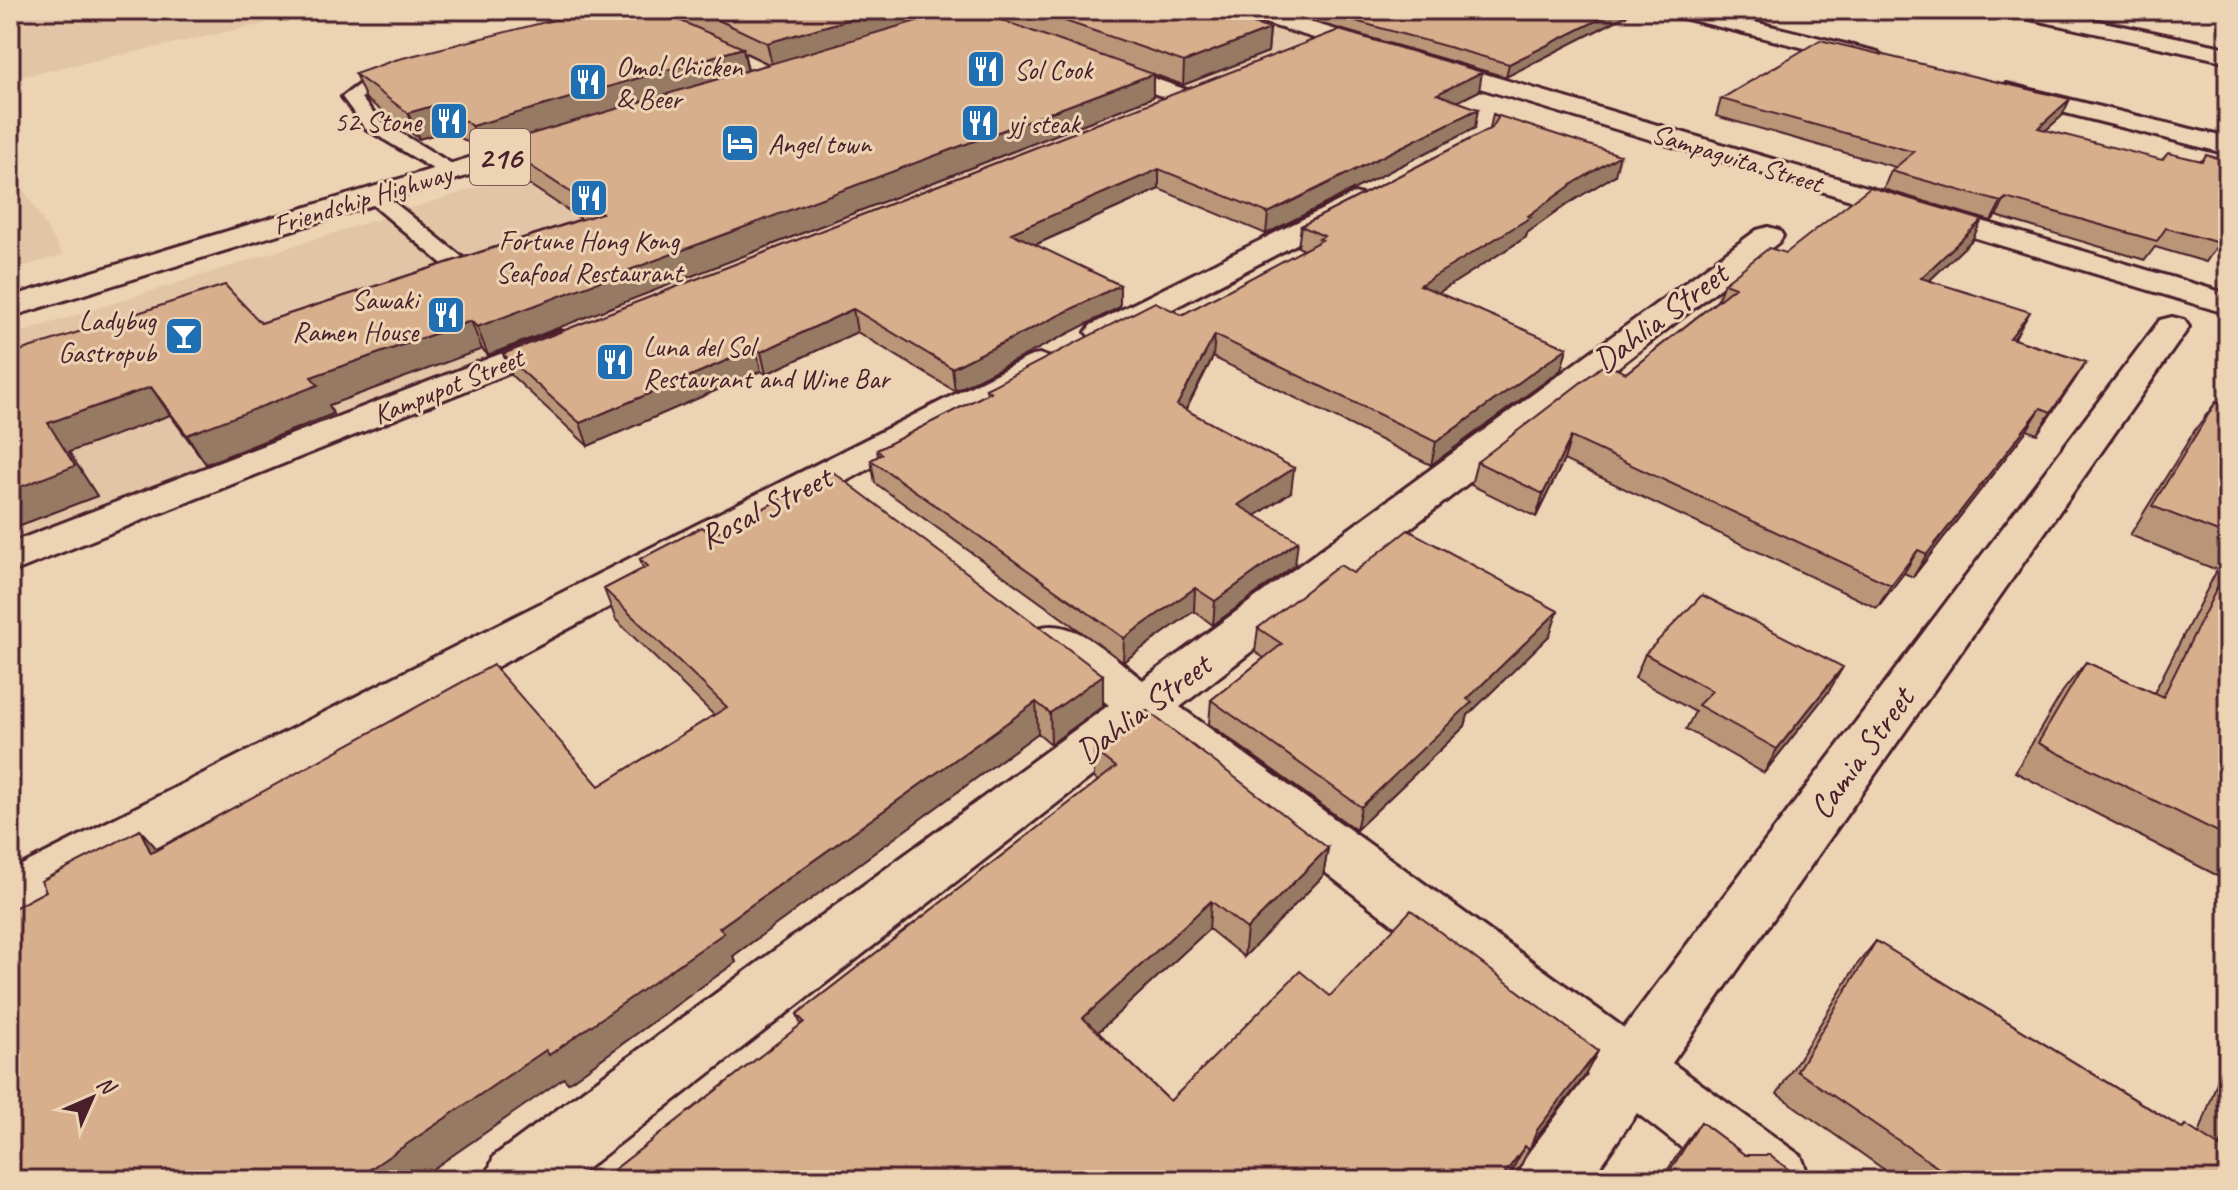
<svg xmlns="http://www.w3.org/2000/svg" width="2238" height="1190" font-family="Caveat,sans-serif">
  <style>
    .built { fill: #e2c5a6 }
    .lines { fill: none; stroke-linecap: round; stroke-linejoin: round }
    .service-casing { stroke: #4a1f2b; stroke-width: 6 }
    .minor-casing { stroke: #4a1f2b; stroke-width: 6 }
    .secondary-casing { stroke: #4a1f2b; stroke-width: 6 }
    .primary-casing { stroke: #4a1f2b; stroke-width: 6 }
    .service { fill: #ebd3b4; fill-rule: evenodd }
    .minor { fill: #ebd3b4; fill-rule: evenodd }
    .secondary { fill: #ebd3b4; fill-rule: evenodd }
    .primary { fill: #ebd3b4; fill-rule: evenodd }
    .wall { fill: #ba9679; stroke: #4a1f2b; stroke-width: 2; fill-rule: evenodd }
    .shaded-wall { fill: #977a63; stroke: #4a1f2b; stroke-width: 2 }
    .building { fill: #d8af8d; stroke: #4a1f2b; stroke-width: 2 }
    .labels { text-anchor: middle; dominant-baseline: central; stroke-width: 6; stroke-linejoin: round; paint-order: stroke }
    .far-poi-label { font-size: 28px; fill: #4a1f2b; stroke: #ebd3b4; text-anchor: start }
    .far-street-label { font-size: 28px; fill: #4a1f2b; stroke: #ebd3b4 }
    .shield { fill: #ebd3b4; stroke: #7a5554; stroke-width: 2 }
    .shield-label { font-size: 32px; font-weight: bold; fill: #4a1f2b }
    .street-label { font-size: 34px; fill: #4a1f2b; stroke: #ebd3b4 }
  </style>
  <rect width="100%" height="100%" fill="#ebd3b4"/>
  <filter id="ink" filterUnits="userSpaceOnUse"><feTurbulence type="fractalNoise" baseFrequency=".0125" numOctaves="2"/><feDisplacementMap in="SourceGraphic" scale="16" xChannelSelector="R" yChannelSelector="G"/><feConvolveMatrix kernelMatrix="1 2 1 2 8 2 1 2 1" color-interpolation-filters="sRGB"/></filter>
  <g filter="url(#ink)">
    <path class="built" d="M178,10h149l-317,69v-63z
      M1035,10h185l97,30 -1307,513v-217z
      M10,167l53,88 -53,15z"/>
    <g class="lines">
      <defs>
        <path id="service" d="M706,36l75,35 3,4 -3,4h-12l-69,-35v-6z
          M400,71l9,5 -3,4 -45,18 18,22 78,47 3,4 -3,4h-14l-78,-47 -23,-31 19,-14z
          M373,189l7,2 82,66 3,5 -3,5h-16l-80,-68 -3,-4 3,-4z"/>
        <path id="minor" d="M1668,10h37l173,42 4,5 -12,7 -199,-49z
          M2005,10h41l182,38v14l-212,-46z
          M1096,58l94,33 3,5 -12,7 -93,-33 -4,-5 4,-5z
          M2007,84l221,54v16l-230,-58 -3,-5 3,-5z
          M1355,193l10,3 4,6 -4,6 -250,131 -12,3 -12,-3 -5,-7 5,-7z
          M1768,227l11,3 4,6 -4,6 -599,465 444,321 536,-708 12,-3 12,3 5,7 -517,736 129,93 9,24h-87l-86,-67 -47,67h-73l9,-24 62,-81 -442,-341 -574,446h-87l9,-24 615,-451 -71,-55 -7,-11 7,-11c38,-12 76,31 105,52l614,-450z
          M560,331l12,3 5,7 -5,7 -562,225v-30z
          M1039,354l12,4 6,7 -6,7 -1021,543 -20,7v-51l1017,-513z"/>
        <path id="secondary" d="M1235,10h34l959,284v20l-990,-299z"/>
        <path id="primary" d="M968,10h34l-3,5 -76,22 -11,-7 3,-5z
          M558,131l9,2 4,6 -4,6 -557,172v-20z"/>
      </defs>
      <use href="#service" class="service-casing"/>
      <use href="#minor" class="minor-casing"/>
      <use href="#secondary" class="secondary-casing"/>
      <use href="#primary" class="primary-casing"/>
      <use href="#service" class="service"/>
      <use href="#minor" class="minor"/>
      <use href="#secondary" class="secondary"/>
      <use href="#primary" class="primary"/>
    </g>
    <path class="wall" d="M667,10h306l24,8 -1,-8h212l62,19 -2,23 -85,33 -30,-11v23l-665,258 -6,-6 -153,56 4,9 -127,50 -36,-49 -101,37 28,44 -87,33v-175l251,-31 320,-104 -75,-50 -7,-22 -17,5 -33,-22 -30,9 -53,-40 -11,-25 313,-59zM744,52l25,12 -21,6z
      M1274,10h363l-131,67z
      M1339,30l140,61 -22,11 18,26 -209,106 -107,-45 -124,56 85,40v22l-165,84 -98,-59 -91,42 -5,-3 -173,75 -76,-70 -9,-22z
      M1721,99l341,17 -16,14 182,99 -22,33 -51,-15 -10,13 -149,-44 -5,5 -108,-32 8,-18 4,-4 -179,-51z
      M1493,114l122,61 -46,28 -42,30 -1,4 -88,56 129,55 -6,22 -130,95 -218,-108 -27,53 105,82 -36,24 40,49 -82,60 -19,-14 -71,51 -248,-179 -4,-23 7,-4 -1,-6 110,-56 -1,-5 196,-74 122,-65 -6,-3 3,-21 189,-97z
      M1972,240l-42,40 87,54 -3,5 72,23 -14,22 -35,50 -10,-4 -114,147 -9,-4 -27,35 -313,-148 -28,57 -65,-32 6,-23 149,-89 91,-72 7,-18 62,-30z
      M2216,402l12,4v475l-213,-109 48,-81 23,-29 68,31 63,-123 -87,-35 65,-105z
      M712,535l391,140v31l-52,38 -13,-11 -305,223 3,6 -168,121 -4,-5 -518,-187 94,-61 17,19 442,-63 115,-71 -98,-95 -12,-31 39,-20 -3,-10z
      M1353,573l197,62 -82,80 -3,11 -109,104 -147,-106 2,-24 53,-42 -9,-6 3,-24z
      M1645,654l184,37 -65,82 -78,-44 9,-17 -60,-34z
      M1094,750l234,98 -5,28 -79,81 -35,-28 -111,103 72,69 160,-105 268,55 -14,26 -52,67 -16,30 -4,-4 -906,6 195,-151 -4,-11 301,-233 -4,-3z
      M1876,941l306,187 3,-3 14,9 29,-84v130h-329l-122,-86 79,-128z
      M1701,1122l44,33 58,25h-142l19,-29z"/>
    <path class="shaded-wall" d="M882,10h76l-186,56 -5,-23z
      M1618,10h19l-131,67 3,-13z
      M1270,29l-2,23 -85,33 1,-23z
      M743,48l5,25 -251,71 2,3 -17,5 -10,-26z
      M1482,72l-3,19 -45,22 3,-19z
      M1153,74v23l-665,258 -11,-28z
      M2070,99l-8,17 -33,29 9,-17z
      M439,104l10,26 -30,9 -11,-26z
      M1478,109l-3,19 -209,106 2,-21z
      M1620,155l-5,20 -46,28 -42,30 -1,4 -110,70 4,-22 108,-69 46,-33z
      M1159,169v20l-147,66 -1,-22z
      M2006,198l-10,18 -5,5 10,-19z
      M1982,220l-10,20 -61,58 10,-20z
      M1120,285v22l-165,84 -3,-23z
      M853,309l4,23 -91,42 -5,-22z
      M2030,312l-13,22 -19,25 12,-21z
      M471,321l11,28 -153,56 4,9 -127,50 -19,-29 124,-58z
      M1215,335l-2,22 -37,71 1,-23z
      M756,348l5,23 -173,75 -8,-23z
      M1567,348l-6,22 -130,95 5,-23z
      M2086,362l-14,22 -35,50 14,-22z
      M151,387l19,28 -101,37 28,44 -87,33v-38l38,-68z
      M2041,408l-14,22 -114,147 14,-23z
      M1571,437l-7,23 -28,57 7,-23z
      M1294,468l-3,24 -55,37 2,-24z
      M1298,541l-3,24 -82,60 2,-24z
      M1918,550l-14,23 -27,35 14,-23z
      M1195,588l-1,23 -71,51 1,-24z
      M1558,611l-8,24 -82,80 -3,11 -109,104 5,-23 106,-108z
      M1843,667l-14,24 -65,82 13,-24z
      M1103,675v31l-52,38 -1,-31z
      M1036,702l2,31 -305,223 3,6 -168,121 -4,-5 -147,102h-63l365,-252z
      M140,830l27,30 -16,-7z
      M1328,848l-5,28 -79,81 3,-28z
      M1211,901l-2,28 -125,116 -1,-27z
      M1598,1051l-14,26 -56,71 9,-18z
      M1525,1146l-13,24 -7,10h-5z"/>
    <path class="building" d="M593,10h63l87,38 -271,78 -33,-22 -31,9 -53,-39 40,-14z
      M697,10h185l-115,33z
      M954,10h19l180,64 -676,253 -6,-6 -160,56 7,8 -131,50 -36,-48 -103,36 27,43 -65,25v-137l215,-69 36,38 341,-110 -105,-69z
      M1033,10h175l62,19 -86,33z
      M1316,10h302l-109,54z
      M1339,30l143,42 -45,22 41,15 -210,104 -109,-44 -148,64 109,52 -168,83 -99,-59 -92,43 -5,-4 -176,75 -77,-69z
      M1820,40l250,59 -32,29 124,32 6,-7 34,8 4,-6 22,6v68l-9,14 -53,-15 -9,13 -151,-43 -5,4 -110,-31 23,-19 -193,-53z
      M1493,114l127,41 -46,28 -46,33 3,1 -111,68 147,63 -131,94 -221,-107 -38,70 117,63 -56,37 60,36 -83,60 -20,-13 -71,50 -253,-178 11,-6 -5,-4 114,-58 -5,-3 169,-87 27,13 140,-75 -3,-1 5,-3 -23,-10 191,-98 6,-10z
      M1870,187l112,33 -61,58 109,34 -20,26 76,24 -35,50 -10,-4 -114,146 -9,-4 -27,35 -320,-148 -28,57 -66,-32 128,-98 21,9 109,-86 -11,-4 45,-35 17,5z
      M2216,402l12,4v130l-76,-30z
      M833,472l270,203 -53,38 -14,-11 -317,226 5,5 -175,122 -3,-5 -192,130h-344v-270l36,-19 -5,-10 99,-51 11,23 342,-188 106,121 128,-79 -123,-118 44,-23 -8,-7 62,-32 10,8z
      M1408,530l150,81 -91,88 5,3 -111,105 -150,-107 71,-56 -24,-16 82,-63 13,8z
      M2228,566v271l-190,-94 48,-81 77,35z
      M1702,595l141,72 -66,82 -79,-44 14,-14 -67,-37z
      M1146,710l182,138 -81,81 -36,-28 -128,117 87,83 130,-130 30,25 81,-86 187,141 -61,79 -8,20 -4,-4 -25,34h-892l-2,-4 198,-154 -7,-8 319,-247 -22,-17z
      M1876,941l307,188 2,-4 35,22 8,-25v58h-272l-159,-109z
      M1701,1122l44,33h24l34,25h-139z"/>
  </g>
  <defs>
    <symbol id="restaurant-square" viewBox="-11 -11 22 22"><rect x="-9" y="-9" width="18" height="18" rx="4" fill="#1f6fb2" stroke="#ebd3b4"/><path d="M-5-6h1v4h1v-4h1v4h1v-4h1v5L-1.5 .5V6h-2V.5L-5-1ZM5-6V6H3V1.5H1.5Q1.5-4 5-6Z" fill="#fff"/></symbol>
    <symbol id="hotel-square" viewBox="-11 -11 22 22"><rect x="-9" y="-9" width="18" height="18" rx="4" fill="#1f6fb2" stroke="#ebd3b4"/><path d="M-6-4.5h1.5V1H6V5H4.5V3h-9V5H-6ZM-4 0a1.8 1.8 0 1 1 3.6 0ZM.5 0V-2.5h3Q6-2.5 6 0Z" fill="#fff"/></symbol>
    <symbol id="bar-square" viewBox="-11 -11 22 22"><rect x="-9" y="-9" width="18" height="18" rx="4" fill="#1f6fb2" stroke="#ebd3b4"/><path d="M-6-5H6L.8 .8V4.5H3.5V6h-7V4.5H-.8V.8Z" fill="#fff"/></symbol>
  </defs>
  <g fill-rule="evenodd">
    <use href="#restaurant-square" x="964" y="47" width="44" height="44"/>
    <use href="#restaurant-square" x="566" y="60" width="44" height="44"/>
    <use href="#restaurant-square" x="427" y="99" width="44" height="44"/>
    <use href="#restaurant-square" x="958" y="101" width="44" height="44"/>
    <use href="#hotel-square" x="718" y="121" width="44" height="44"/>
    <use href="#restaurant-square" x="567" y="176" width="44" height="44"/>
    <use href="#restaurant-square" x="424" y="293" width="44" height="44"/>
    <use href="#bar-square" x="162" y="314" width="44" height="44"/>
    <use href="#restaurant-square" x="593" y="340" width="44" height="44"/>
  </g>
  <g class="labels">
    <g class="far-poi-label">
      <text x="616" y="66">Omo! Chicken<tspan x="616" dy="32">&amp; Beer</tspan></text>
      <text x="1014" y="69">Sol Cook</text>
      <text x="421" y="121" text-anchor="end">52 Stone</text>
      <text x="1008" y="123">yj steak</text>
      <text x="768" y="143">Angel town</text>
      <text x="589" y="240" text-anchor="middle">Fortune Hong Kong<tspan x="589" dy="32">Seafood Restaurant</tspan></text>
      <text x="418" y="299" text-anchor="end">Sawaki<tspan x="418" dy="32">Ramen House</tspan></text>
      <text x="156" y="320" text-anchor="end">Ladybug<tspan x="156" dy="32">Gastropub</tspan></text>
      <text x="643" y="346">Luna del Sol<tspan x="643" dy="32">Restaurant and Wine Bar</tspan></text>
    </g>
    <g class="far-street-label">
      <text transform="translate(1737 158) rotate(17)">Sampaguita Street</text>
      <text transform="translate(362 199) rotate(-17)">Friendship Highway</text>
      <text transform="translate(448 386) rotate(-22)">Kampupot Street</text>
    </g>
    <rect class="shield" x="470" y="129" width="60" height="56" rx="6"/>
    <g class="shield-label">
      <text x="500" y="157">216</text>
    </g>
    <g class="street-label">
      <text transform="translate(1660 317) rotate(-37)">Dahlia Street</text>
      <text transform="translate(765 507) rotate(-27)">Rosal Street</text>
      <text transform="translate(1143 708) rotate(-37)">Dahlia Street</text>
      <text transform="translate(1861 753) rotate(-54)">Camia Street</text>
    </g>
  </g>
  <rect width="2238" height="1190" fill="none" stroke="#ebd3b4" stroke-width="40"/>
  <rect x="20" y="20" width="2198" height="1150" fill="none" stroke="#4a1f2b" stroke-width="3" filter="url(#ink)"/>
  <g transform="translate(92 1098) rotate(45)" stroke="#ebd3b4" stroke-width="6" paint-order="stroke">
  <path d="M0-6L14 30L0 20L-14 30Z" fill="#4a1f2b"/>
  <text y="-12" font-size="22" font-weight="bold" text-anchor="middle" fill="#4a1f2b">N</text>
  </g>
</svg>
